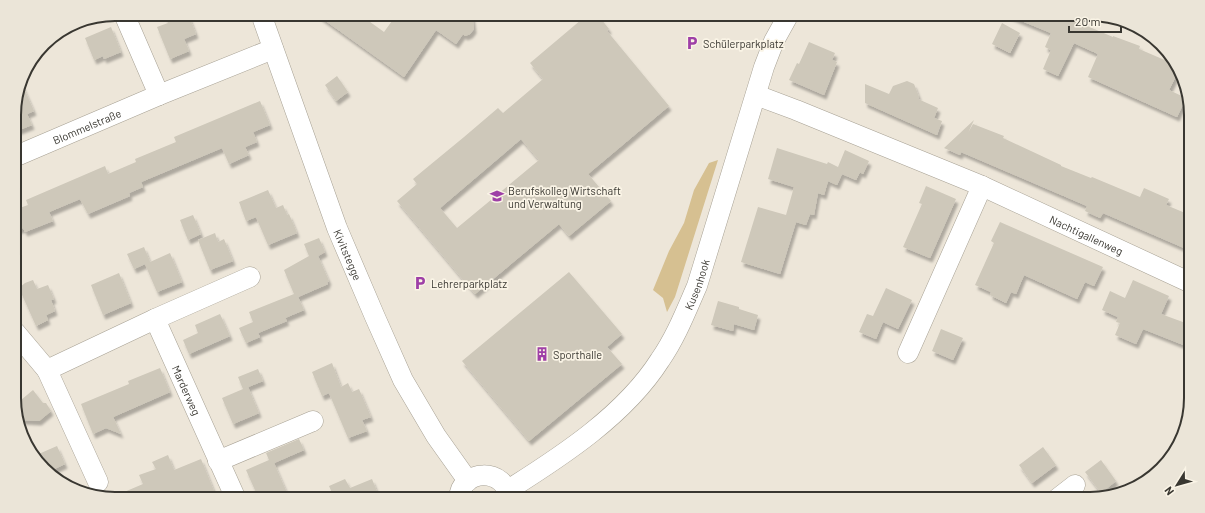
<svg xmlns="http://www.w3.org/2000/svg" width="1205" height="513" font-family="Barlow,sans-serif">
  <style>
    .green { fill: #d6c091 }
    .building { fill: #cec8ba; fill-rule: evenodd; filter: url(#shadow) }
    .lines { fill: none; stroke-linecap: round; stroke-linejoin: round }
    .minor-casing { stroke: #a7a194; stroke-width: 21 }
    .path { stroke: #a49f95; stroke-width: 2.5; stroke-dasharray: 2 2; stroke-linecap: butt }
    .minor { stroke: #fff; stroke-width: 20 }
    .labels { text-anchor: middle; dominant-baseline: central; stroke-width: 3.5; stroke-linejoin: round; paint-order: stroke }
    .poi-label { font-size: 11px; fill: #393731; stroke: #faf4e6; text-anchor: start }
    .street-label { font-size: 11px; fill: #393731; stroke: #faf4e6 }
    .rim { fill: none; stroke: #393731; stroke-width: 2 }
  </style>
  <defs>
    <filter id="shadow"><feDropShadow dx="2.5" dy="4.5" stdDeviation="1" flood-color="#0004"/></filter>
  </defs>
  <rect width="100%" height="100%" fill="#ede6d9"/>
  <path class="green" d="M718,160l-43,137 -8,15 -4,-14 -10,-8 16,-39 15,-28 10,-33 15,-27z"/>
  <path class="building" d="M164,14h24l8,20 -12,5 5,12 -19,8 -13,-32 11,-4z
    M316,14h43l25,18 13,-18h75l2,15 -4,5 -5,2 -2,-2 -7,10 -20,-14 -32,47z
    M588,14h9l12,15 -2,2 62,75 -81,68 23,27 -42,35 -10,-12 -84,70 -78,-93 20,-17 -4,-5 51,-42 34,-29 5,5 40,-34 -13,-16zM521,139l18,21 -82,68 -17,-20z
    M1005,14h54l54,23v-1l27,10 -1,3 35,15 4,8 -9,18 17,8 -9,19 -89,-40 10,-23 -24,-11 -16,33 -15,-7 8,-19 -6,-3 6,-14z
    M1002,23l18,10 -10,20 -18,-9z
    M111,27l10,25 -17,7 -1,-3 -9,4 -9,-22z
    M809,42l26,11 -3,7 5,2 -13,33 -35,-15 8,-17 2,1z
    M337,76l11,16 -12,9 -11,-16z
    M907,81l7,3 5,13 -1,2 20,9 -4,10 8,3 -5,14 -72,-32v-19l24,10 4,-8z
    M21,82l13,29 -7,3 5,11 -18,7v-24z
    M260,101l10,24 -17,7 4,10 -12,5 4,8 -20,9 -7,-16 -81,34 2,5 -14,6 1,3 -42,18 -8,-15 -31,13 4,9 -28,11 -2,-4 -9,3v-21l14,-5 -2,-5 79,-34 3,8 28,-12 -1,-3 41,-17 -2,-5z
    M974,120l-6,13 5,-9 31,12 -1,2 58,27v1l30,12 1,-1 48,20 4,-9 25,11 -3,6 24,10 1,36 -88,-38 -3,5 -15,-7 2,-5 -126,-54 -1,3 -16,-7z
    M777,148l50,16 1,-2 10,5 7,-17 24,11 -6,13 -3,-2 -4,8 -14,-6 -5,11 -9,-4 -4,14 -6,-2 -4,22 -4,-1 -4,11 -10,-3 -16,52 -39,-12 17,-55 28,8 8,-28 -26,-8z
    M926,186l30,13 -26,59 -27,-11 19,-43 -3,-1z
    M268,190l8,18 7,-3 4,10 2,-1 8,19 -29,12 -12,-28 -10,4 -7,-19z
    M193,215l8,19 -13,6 -8,-20z
    M1000,222l103,45 -9,19 -9,-4 -8,17 -53,-24 -8,19 -5,-2 -5,11 -16,-8 1,-3 -16,-7 19,-42 -3,-2z
    M215,233l3,9 6,-3 9,22 -23,9 -12,-30z
    M319,238l6,14 -7,4 11,25 -2,1 1,2 -30,13 6,13 -19,8 2,3 -29,12 2,4 -14,6 -7,-15 14,-6 -4,-10 45,-18 -10,-24 25,-14 -5,-12z
    M144,247l6,15 20,-9 12,29 -25,10 -12,-28 -11,5 -7,-15z
    M569,272l53,62 -15,13 15,17 -93,77 -67,-80z
    M119,273l12,30 -28,12 -12,-30z
    M33,280l4,9 11,-4 6,14 -3,1 4,11 -9,4 2,5 -12,6 -17,-38 6,-5z
    M1133,280l36,16 -8,18 30,11v23l-48,-19 -7,15 -21,-9 5,-12 -4,-1 2,-5 -16,-7 8,-19 15,7z
    M886,288l26,12 -14,29 -15,-7 -7,17 -17,-7 8,-18 6,2z
    M718,301l21,6v2l19,6 -4,15 -20,-6 -1,7 -22,-6z
    M220,314l10,22 -41,18 -6,-14 15,-7 -3,-8z
    M941,329l22,9 -10,22 -21,-9z
    M332,363l9,24 7,-4 4,9 7,-3 12,28 -9,3 5,11 -19,7 -19,-45 -7,3 -10,-24z
    M160,368l10,24 -57,25 8,17 -15,-6 -13,6 -12,-30 48,-20 -1,-3z
    M258,369l5,12 -15,6 11,26 -26,11 -11,-26 21,-9 -5,-12z
    M33,390l10,13h3l5,8 -12,10 -17,-1 -7,-9v-6z
    M299,439l5,11 -30,13 13,30 -12,6h-16l-13,-29 23,-10 -3,-7z
    M57,446l8,18 -15,7 -15,-11 -1,-4z
    M1043,447l13,18 -24,18 -13,-18z
    M168,455l6,15 27,-11 13,32 -20,8 -84,-1 33,-14 -4,-9 17,-6 -4,-7z
    M1101,460l15,21 -15,12 -16,-21z
    M345,479l5,9 22,-9 8,20h-55l8,-4 -4,-9z"/>
  <g class="lines">
    <defs>
      <g id="minor">
        <path d="M124,14l35,81"/>
        <path id="s1" d="M261,14l76,214 38,89 28,63 33,56 32,45"/>
        <path id="s2" d="M756,95l40,15 186,76 209,97"/>
        <path id="s3" d="M14,157l145,-62 114,-46"/>
        <path d="M155,319l95,-42"/>
        <path id="s4" d="M15,332l32,38 108,-51 81,180"/>
        <path d="M908,353l74,-167"/>
        <path d="M47,370l51,112"/>
        <path d="M218,461l95,-40"/>
        <path id="s5" d="M508,490c54,-34 117,-75 152,-130 16,-23 26,-49 37,-74l67,-219 10,-26 15,-27"/>
        <path d="M459,499c1,-31 47,-32 51,0"/>
        <path d="M1057,499l18,-14"/>
      </g>
    </defs>
    <use href="#minor" class="minor-casing"/>
    <path class="path" d="M15,371l5,-4"/>
    <use href="#minor" class="minor"/>
  </g>
  <defs>
    <symbol id="parking-bare" viewBox="-9 -9 18 18"><path d="M-3.5-5.5H1a3.5 3.5 0 0 1 0 7H-1V5.5H-3.5ZM-1-3.4V-.6H.8a1.4 1.4 0 0 0 0-2.8Z" fill="#9e3fa7" stroke="#faf4e6" stroke-width="2.5" paint-order="stroke"/></symbol>
    <symbol id="school-bare" viewBox="-9 -9 18 18"><path d="M0-5L7-2L0 1L-7-2ZM-4 1L0 2.5L4 1V4Q0 6-4 4Z" fill="#9e3fa7" stroke="#faf4e6" stroke-width="2.5" paint-order="stroke"/></symbol>
    <symbol id="building-bare" viewBox="-9 -9 18 18"><path d="M-4-6H4V6H1V3H-1V6H-4ZM-2.5-4.3h1.7v1.8h-1.7ZM.8-4.3h1.7v1.8H.8ZM-2.5-1h1.7V.8h-1.7ZM.8-1h1.7V.8H.8Z" fill="#9e3fa7" stroke="#faf4e6" stroke-width="2.5" paint-order="stroke"/></symbol>
  </defs>
  <g fill-rule="evenodd">
    <use href="#parking-bare" x="682" y="33" width="20" height="20"/>
    <use href="#school-bare" x="487" y="186" width="20" height="20"/>
    <use href="#parking-bare" x="410" y="273" width="20" height="20"/>
    <use href="#building-bare" x="532" y="344" width="20" height="20"/>
  </g>
  <g class="labels">
    <g class="poi-label">
      <text x="703" y="43">Schülerparkplatz</text>
      <text x="508" y="190">Berufskolleg Wirtschaft<tspan x="508" dy="13">und Verwaltung</tspan></text>
      <text x="431" y="283">Lehrerparkplatz</text>
      <text x="553" y="354">Sporthalle</text>
    </g>
    <g class="street-label">
      <text stroke="none"><textPath href="#s3" startOffset="79">Blommelstraße</textPath></text>
      <text stroke="none"><textPath href="#s2" startOffset="359">Nachtigallenweg</textPath></text>
      <text stroke="none"><textPath href="#s1" startOffset="256">Kivitstegge</textPath></text>
      <text stroke="none"><textPath href="#s5" startOffset="286">Kusenhook</textPath></text>
      <text stroke="none"><textPath href="#s4" startOffset="247">Marderweg</textPath></text>
    </g>
  </g>
  <path d="M0 0H1205V513H0ZM115 21H1090A94 94 0 0 1 1184 115V398A94 94 0 0 1 1090 492H115A94 94 0 0 1 21 398V115A94 94 0 0 1 115 21Z" fill="#ebe5d8" fill-rule="evenodd"/>
  <path class="rim" d="M115 21H1090A94 94 0 0 1 1184 115V398A94 94 0 0 1 1090 492H115A94 94 0 0 1 21 398V115A94 94 0 0 1 115 21Z"/>
  <g transform="translate(1177 485) rotate(233)" stroke="#faf4e6" stroke-width="3" paint-order="stroke">
  <path d="M0-3L7 15L0 10L-7 15Z" fill="#393731"/>
  <text y="-6" font-size="11" font-weight="bold" text-anchor="middle" fill="#393731">N</text>
  </g>
  <path d="M1069 26v6h52v-6" fill="none" stroke="#393731" stroke-width="2"/>
  <text x="1075" y="26" font-size="12" fill="#393731" stroke="#faf4e6" stroke-width="3" paint-order="stroke">20 m</text>
</svg>
